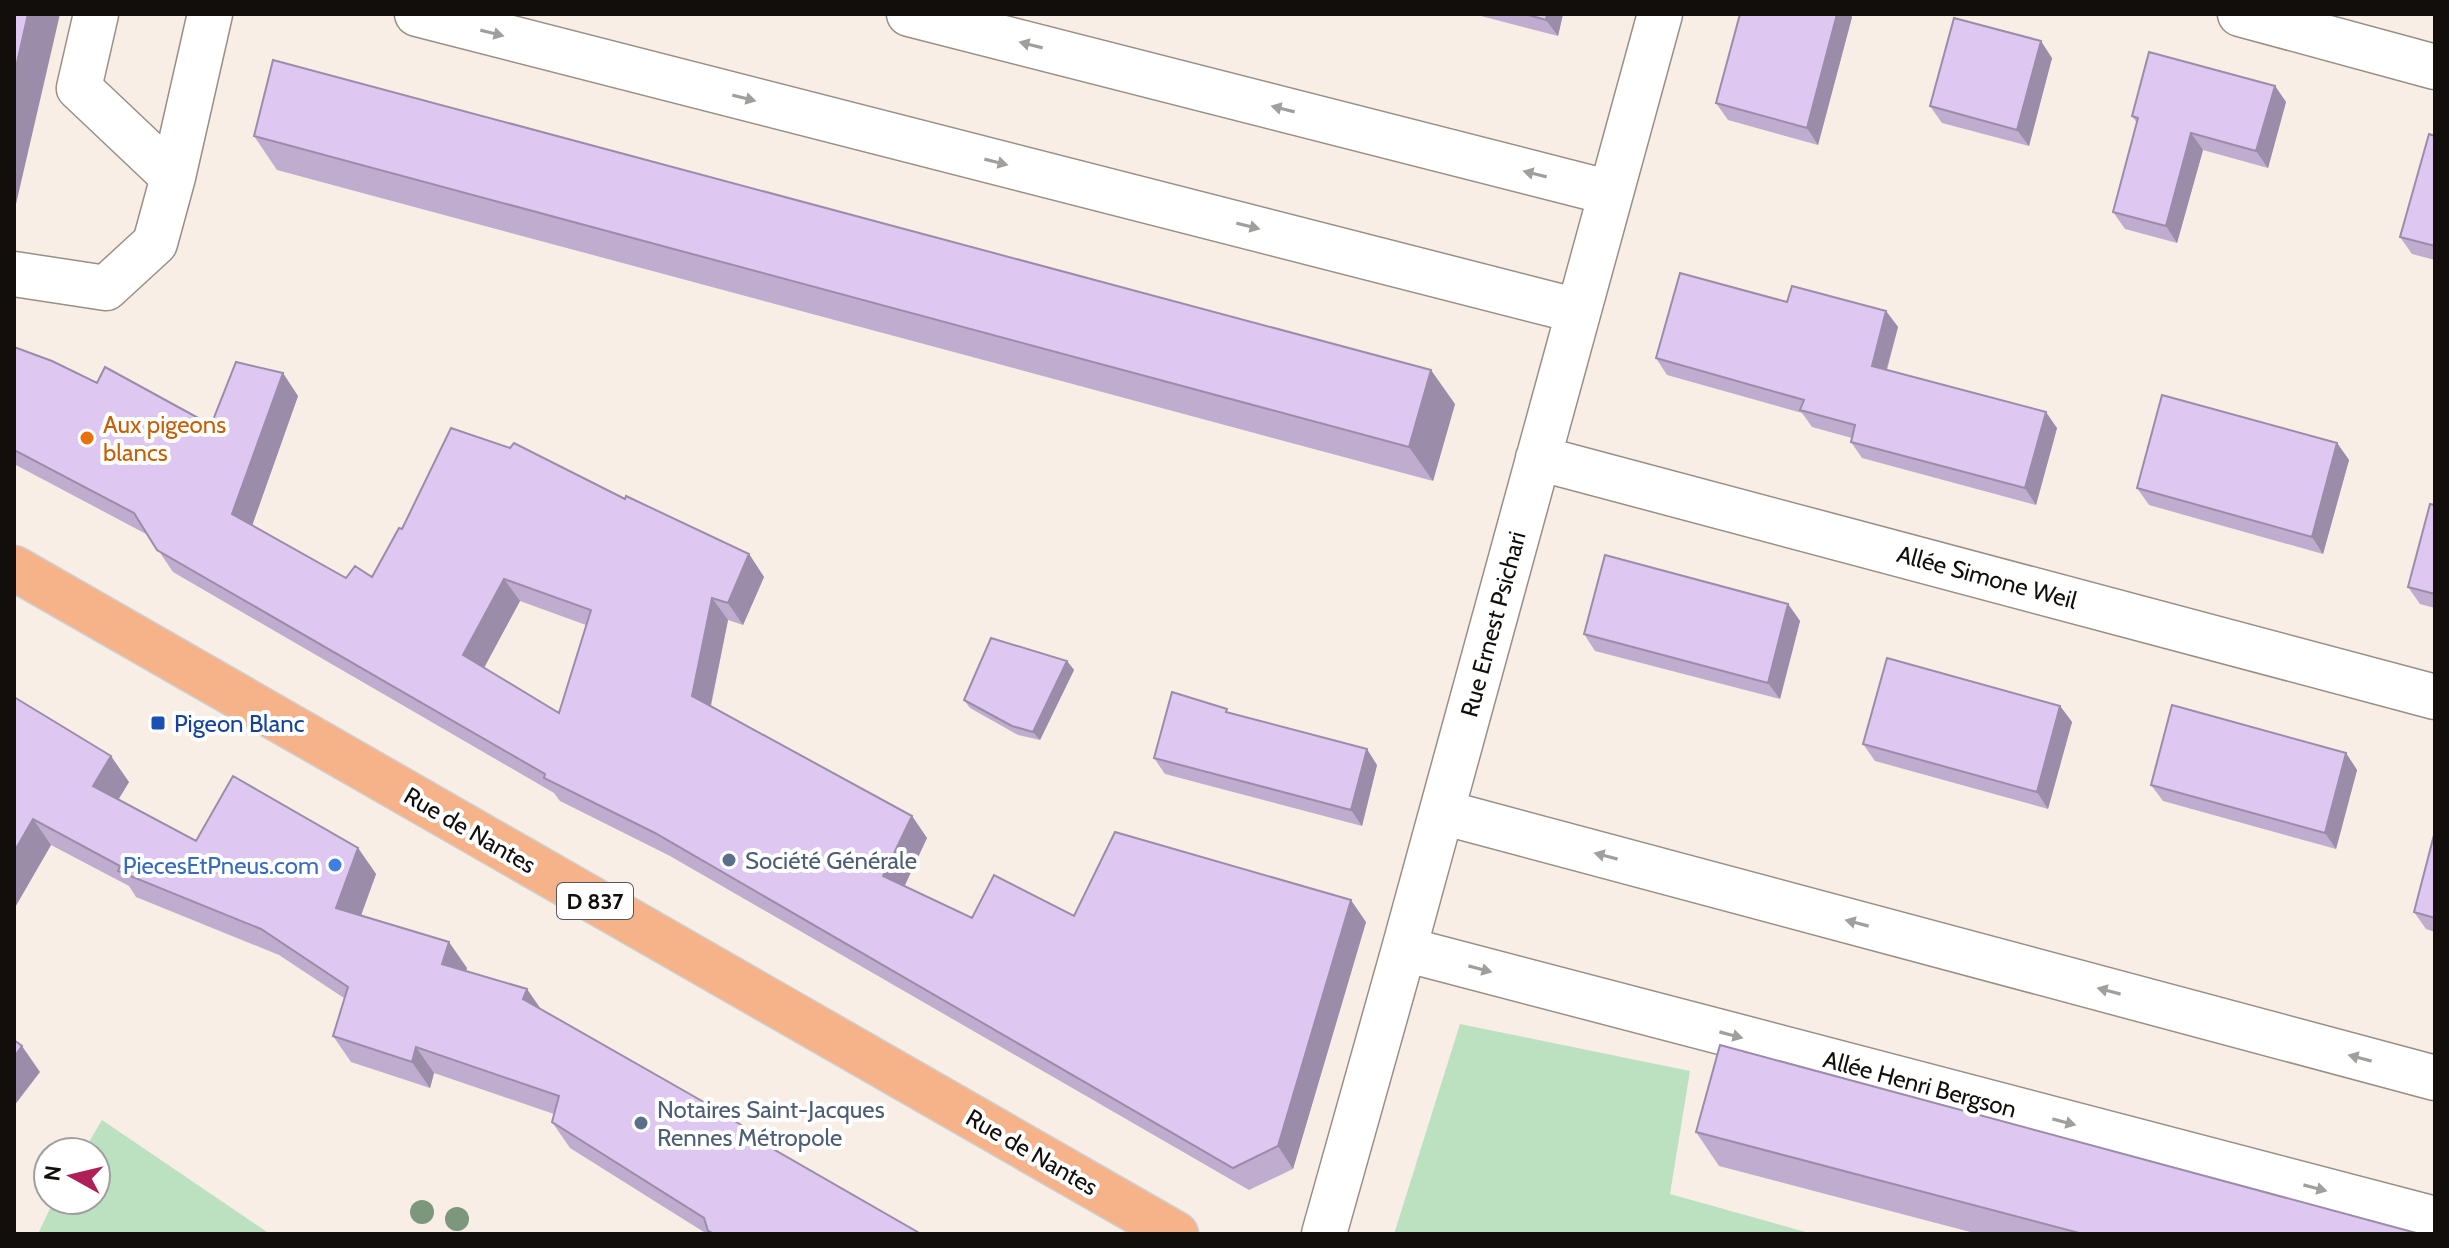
<svg xmlns="http://www.w3.org/2000/svg" width="2449" height="1248" font-family="Cabin,sans-serif">
  <style>
    .green { fill: #bce1c1 }
    .lines { fill: none; stroke-linecap: round; stroke-linejoin: round }
    .minor-casing { stroke: #988f87; stroke-width: 47 }
    .major-casing { stroke: #cfcfce; stroke-width: 47 }
    .minor { stroke: #fff; stroke-width: 44 }
    .major { stroke: #f6b289; stroke-width: 44 }
    .tree { fill: #7c977c }
    .wall { fill: #bfaccf; fill-rule: evenodd }
    .shaded-wall { fill: #9b8ca9 }
    .building { fill: #dec8f1; stroke: #9b8ca9; stroke-width: 2; fill-rule: evenodd }
    .oneway { fill: #a09f9d }
    .food-dot { fill: #e8710a; stroke: #fff; stroke-width: 3 }
    .transit-dot { fill: #1a4fb4; stroke: #fff; stroke-width: 3 }
    .service-dot { fill: #5c6f8a; stroke: #fff; stroke-width: 3 }
    .shop-dot { fill: #3f7fe0; stroke: #fff; stroke-width: 3 }
    .labels { text-anchor: middle; dominant-baseline: central; stroke-width: 8; stroke-linejoin: round; paint-order: stroke }
    .shield { fill: #fff; stroke: #585654; stroke-width: 2 }
    .shield-label { font-size: 22px; font-weight: bold; fill: #110e0b }
    .food-label { font-size: 24px; fill: #c56008; stroke: #fff; text-anchor: start }
    .street-label { font-size: 24px; fill: #110e0b; stroke: #fff }
    .transit-label { font-size: 24px; fill: #164399; stroke: #fff; text-anchor: start }
    .service-label { font-size: 24px; fill: #4e5e75; stroke: #fff; text-anchor: start }
    .shop-label { font-size: 24px; fill: #366cbe; stroke: #fff; text-anchor: end }
  </style>
  <rect width="100%" height="100%" fill="#f8eee5"/>
  <path class="green" d="M1460,1024l230,47 -20,123 143,40h-419z
    M102,1120l168,114h-232l16,-34h42v-48h-13z"/>
  <g class="lines">
    <defs>
      <path id="minor" d="M96,14l-17,74 94,89
        M417,14l1161,297
        M909,14l702,179
        M2240,14l195,53
        M14,274l92,14 49,-45 18,-66 37,-163
        M1538,458l897,239
        M1442,812l993,266
        M1404,949l1031,270
        M1324,1234l80,-285 256,-935"/>
      <path id="major" d="M14,568l1162,666"/>
    </defs>
    <use href="#minor" class="minor-casing"/>
    <use href="#major" class="major-casing"/>
    <use href="#minor" class="minor"/>
    <use href="#major" class="major"/>
  </g>
  <g class="tree">
    <circle cx="422" cy="1212" r="12"/>
    <circle cx="457" cy="1219" r="12"/>
  </g>
  <path class="wall" d="M1473,14h90l-5,22z
    M1740,14h110l2,3 -34,128 -90,-25 -12,-17z
    M2052,58l-23,88 -87,-23 -12,-17z
    M2275,86l11,16 -18,66 -65,-18 -26,93 -52,-14 -12,-17 24,-89 -5,-7z
    M254,136l1201,268 -22,77 -1156,-311z
    M2435,136v124l-23,-6 -12,-17z
    M1787,302l99,9 12,16 -11,43 170,58 -21,77 -174,-47 -11,-16 1,-4 -40,-11 -10,-14 -135,-38 -11,-17z
    M14,347l83,36 114,42 87,-29 -46,130 94,52 26,-1 30,-48 223,-30 124,55 15,23 -21,48 -15,-5 -17,86 201,110 15,22 -23,48 68,32 102,-2 292,6 -73,247 -44,21 -579,-334 -110,-55 -6,-8 -381,-221 -25,-37 -134,-71zM520,601l66,24 -27,88 -75,-45z
    M2337,443l12,17 -26,94 -174,-49 -12,-17z
    M2435,505v103l-15,-4 -12,-17z
    M1788,604l12,17 -20,78 -185,-48 -11,-17z
    M1067,661l7,9 -34,70 -22,-5 -48,-27 -6,-8z
    M14,697l115,85 -11,17 78,42 162,7 18,26 -15,42 106,52 -1,3 74,38 209,121 6,9 166,95h-214l-137,-86 -18,-26 2,-8 -120,-41 -4,15 -79,-26 -18,-26 11,-38 -65,-43 -143,-58 -7,-11 -78,-41 -37,64z
    M2060,706l12,16 -24,87 -173,-48 -12,-17z
    M1230,713l147,52 -15,61 -197,-52 -11,-16z
    M2346,753l11,17 -21,79 -173,-48 -12,-16z
    M2435,831v101l-9,-3 -12,-17z
    M1696,1132l724,102h-442l-259,-68z"/>
  <path class="shaded-wall" d="M28,14h32l-44,190 -2,-3v-125z
    M1547,14h16l-5,22 -12,-16z
    M1837,14h13l2,3 -34,128 -11,-17z
    M2041,41l11,17 -23,88 -12,-16z
    M2275,86l11,16 -18,66 -12,-17z
    M2191,133l12,17 -26,93 -11,-17z
    M1886,311l12,16 -15,55 -11,-16z
    M1431,370l24,34 -22,77 -24,-34z
    M283,373l15,23 -50,141 -16,-23z
    M2046,412l11,16 -21,77 -11,-17z
    M2337,443l12,17 -26,94 -11,-17z
    M749,554l15,23 -21,48 -15,-22z
    M504,579l16,22 -41,76 -16,-22z
    M712,598l16,22 -20,98 -16,-22z
    M1788,604l12,17 -20,78 -12,-16z
    M1067,661l7,9 -34,70 -7,-8z
    M2060,706l12,16 -24,87 -11,-17z
    M1367,749l10,16 -15,61 -11,-16z
    M2346,753l11,17 -21,79 -11,-16z
    M111,756l18,26 -18,30 -18,-26z
    M912,816l15,22 -28,60 -16,-22z
    M33,819l18,26 -37,64v-57z
    M358,848l18,26 -22,60 -18,-26z
    M1351,900l15,22 -73,247 -15,-23z
    M449,942l18,26 -7,22 -18,-26z
    M527,989l18,26 -22,-16z
    M22,1046l18,26 -26,34v-49z
    M416,1047l18,26 -4,15 -18,-26z"/>
  <path class="building" d="M14,14h14l-14,62z
    M1525,14h22l-1,6z
    M1740,14h97l-30,114 -91,-25z
    M1954,18l87,23 -24,89 -87,-24z
    M2149,52l126,34 -19,65 -65,-18 -25,93 -53,-14 25,-94 -6,-2z
    M273,60l1158,310 -22,77 -1155,-311z
    M2429,134l6,2v110l-35,-9z
    M1680,273l107,29 5,-16 94,25 -14,55 174,46 -21,76 -174,-46 4,-17 -55,-15 4,-10 -148,-42z
    M14,347l38,14 45,22 8,-16 106,58 25,-63 47,11 -51,141 114,64 9,-12 17,11 27,-49 3,1 49,-101 59,20 4,-5 111,56 1,-3 123,58 -21,49 -16,-5 -20,98 220,120 -29,60 89,42 22,-43 80,41 41,-84 236,68 -73,246 -45,22 -578,-335 -111,-55 1,-4 -388,-224 -23,-37 -120,-63zM504,579l87,31 -32,103 -96,-58z
    M2162,395l175,48 -25,94 -175,-49z
    M2430,504l5,1v89l-27,-7z
    M1605,555l183,49 -20,79 -184,-49z
    M991,638l76,23 -34,71 -21,-6 -48,-26z
    M1887,658l173,48 -23,86 -174,-48z
    M1172,692l55,17 -1,3 141,37 -16,61 -197,-52z
    M14,697l97,59 -18,30 103,55 37,-65 125,72 -22,60 113,34 -7,22 85,25 -4,10 193,110 33,21 -2,4 174,100h-207l-6,-3 -4,-13 -152,-96 7,-26 -143,-49 -4,15 -79,-26 15,-49 -87,-58 -143,-58 2,-5 -87,-47 -19,33z
    M2172,705l174,48 -21,80 -174,-48z
    M2435,831v87l-21,-6z
    M14,1040l8,6 -8,11z
    M1720,1045l700,189h-337l-387,-102z"/>
  <defs><path id="oneway-solid" d="M-6-.8H1V-3.2L6.5 0L1 3.2V.8H-6Z" transform="scale(2)"/></defs>
  <g class="oneway">
    <use href="#oneway-solid" transform="translate(492 33) rotate(14)"/>
    <use href="#oneway-solid" transform="translate(1031 45) rotate(-166)"/>
    <use href="#oneway-solid" transform="translate(744 98) rotate(14)"/>
    <use href="#oneway-solid" transform="translate(1283 109) rotate(-166)"/>
    <use href="#oneway-solid" transform="translate(996 162) rotate(14)"/>
    <use href="#oneway-solid" transform="translate(1535 174) rotate(-166)"/>
    <use href="#oneway-solid" transform="translate(1248 226) rotate(14)"/>
    <use href="#oneway-solid" transform="translate(1606 856) rotate(-165)"/>
    <use href="#oneway-solid" transform="translate(1857 923) rotate(-165)"/>
    <use href="#oneway-solid" transform="translate(1480 969) rotate(15)"/>
    <use href="#oneway-solid" transform="translate(2109 991) rotate(-165)"/>
    <use href="#oneway-solid" transform="translate(1731 1035) rotate(15)"/>
    <use href="#oneway-solid" transform="translate(2360 1058) rotate(-165)"/>
    <use href="#oneway-solid" transform="translate(2064 1122) rotate(15)"/>
    <use href="#oneway-solid" transform="translate(2315 1188) rotate(15)"/>
  </g>
  <circle class="food-dot" cx="87" cy="438" r="8"/>
  <rect class="transit-dot" x="150" y="715" width="16" height="16" rx="4"/>
  <g class="service-dot">
    <circle cx="729" cy="860" r="8"/>
    <circle cx="641" cy="1123" r="8"/>
  </g>
  <circle class="shop-dot" cx="335" cy="865" r="8"/>
  <g class="labels">
    <rect class="shield" x="557" y="883" width="76" height="36" rx="6"/>
    <g class="shield-label">
      <text x="595" y="901">D 837</text>
    </g>
    <g class="food-label">
      <text x="103" y="424">Aux pigeons<tspan x="103" dy="28">blancs</tspan></text>
    </g>
    <g class="street-label">
      <text transform="translate(1987 577) rotate(15)">Allée Simone Weil</text>
      <text transform="translate(1493 624) rotate(-75)">Rue Ernest Psichari</text>
      <text transform="translate(470 830) rotate(30)">Rue de Nantes</text>
      <text transform="translate(1920 1084) rotate(15)">Allée Henri Bergson</text>
      <text transform="translate(1032 1152) rotate(30)">Rue de Nantes</text>
    </g>
    <g class="transit-label">
      <text x="174" y="723">Pigeon Blanc</text>
    </g>
    <g class="service-label">
      <text x="745" y="860">Société Générale</text>
      <text x="657" y="1109">Notaires Saint-Jacques<tspan x="657" dy="28">Rennes Métropole</tspan></text>
    </g>
    <g class="shop-label">
      <text x="319" y="865">PiecesEtPneus.com</text>
    </g>
  </g>
  <rect width="2449" height="1248" fill="none" stroke="#110e0b" stroke-width="32"/>
  <g transform="translate(72 1176) rotate(278)"><circle r="38" fill="#ffffff" stroke="#a09f9d" stroke-width="2"/>
  <path d="M0-6L14 30L0 20L-14 30Z" fill="#af2057"/>
  <text y="-12" font-size="22" font-weight="bold" text-anchor="middle" fill="#110e0b">N</text>
  </g>
</svg>
